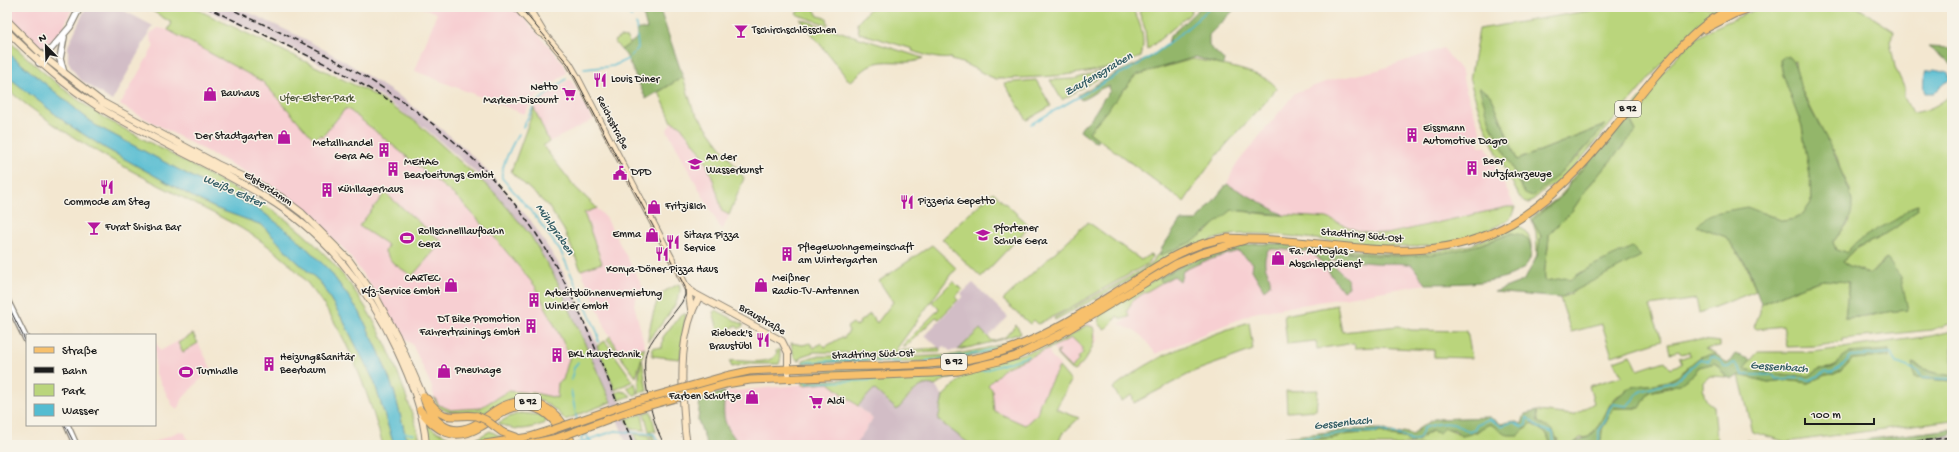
<svg xmlns="http://www.w3.org/2000/svg" width="1959" height="452" font-family="'Gochi Hand',sans-serif">
  <style>
    .built { fill: #f7cfd2 }
    .industrial { fill: #d2bdc6 }
    .green { fill: #bad57b; stroke: #6b784c; fill-rule: evenodd }
    .forest { fill: #93b66b; stroke: #586944 }
    .water { fill: #54bcd1; stroke: #386c76 }
    .lines { fill: none; stroke-linecap: round; stroke-linejoin: round }
    .stream { stroke: #54bcd1; stroke-width: 1.5 }
    .tertiary-casing { stroke: #888276; stroke-width: 8 }
    .secondary-casing { stroke: #888276; stroke-width: 8 }
    .primary-casing { stroke: #888276; stroke-width: 9 }
    .tertiary { stroke: #fff; stroke-width: 5.5 }
    .secondary { stroke: #fce6c4; stroke-width: 6 }
    .primary { stroke: #f7c06c; stroke-width: 7 }
    .tram { stroke: #1c1c1c; stroke-width: 1 }
    .rail { stroke: #1c1c1c; stroke-width: 1.5; stroke-dasharray: 6 3; stroke-linecap: butt }
    .primary-bridge-casing { stroke: #888276; stroke-width: 9; stroke-linecap: butt }
    .primary-bridge { stroke: #f7c06c; stroke-width: 7 }
    .labels { text-anchor: middle; dominant-baseline: central; stroke-width: 3; stroke-linejoin: round; paint-order: stroke }
    .shield { fill: #f7f3e8; stroke: #5e5c59; stroke-width: 1 }
    .shield-label { font-size: 10px; font-weight: bold; fill: #1c1c1c }
    .poi-label { font-size: 11px; fill: #1c1c1c; stroke: #f7f3e8; text-anchor: start }
    .park-label { font-size: 11px; fill: #4b5438; stroke: #f7f3e8 }
    .street-label { font-size: 11px; fill: #1c1c1c; stroke: #f7f3e8 }
    .water-label { font-size: 12px; font-style: italic; fill: #325c64; stroke: #f7f3e8 }
  </style>
  <rect width="100%" height="100%" fill="#f7f3e8"/>
  <filter id="ink" filterUnits="userSpaceOnUse"><feTurbulence type="fractalNoise" baseFrequency=".025" numOctaves="2"/><feDisplacementMap in="SourceGraphic" scale="8" xChannelSelector="R" yChannelSelector="G"/><feConvolveMatrix kernelMatrix="1 2 1 2 8 2 1 2 1" color-interpolation-filters="sRGB"/></filter>
  <filter id="wash" filterUnits="userSpaceOnUse"><feTurbulence type="fractalNoise" baseFrequency=".012" numOctaves="4" result="noise"/><feDisplacementMap in="SourceGraphic" scale="16" xChannelSelector="R" yChannelSelector="G"/><feGaussianBlur stdDeviation="0.9" result="paint"/><feColorMatrix in="noise" values="0 0 0 0 0 0 0 0 0 0 0 0 0 0 0 0 0 1.4 0 .05"/><feComposite in="paint" operator="in"/></filter>
  <g filter="url(#wash)">
    <rect width="100%" height="100%" fill="#f3e7d0"/>
    <path class="built" d="M7,7h66l-11,23 -10,11 -8,6 -8,-3 -29,-30z
      M419,7h96l49,57 2,9 -33,27 -9,14 -109,-43 22,-58z
      M158,28l10,2 95,52 51,57 6,-4 3,1 22,-27h3l110,90 37,39 40,48 34,67 1,3 -7,24 -5,3 -1,15 -23,-5 -26,-2 -28,17 -29,2 -12,-5 -5,-8 -2,-10 -20,-43 -11,-7 -22,-40 -33,-46 -65,-60 -161,-86 34,-59 -4,-8v-4z
      M1443,48l19,24 2,12 17,49 -3,8 1,5h6l2,2 28,59 -128,27 -29,-3 -31,-13 -43,-3 -57,-31 8,-18 60,-73 33,-12 50,-11z
      M569,80h2l22,40 -44,22 -15,-34 18,-17z
      M672,122l8,2 5,9 10,12 20,36 7,30 7,4 -7,16 -55,-101z
      M597,208l9,10 40,75 -9,4 -3,7 11,43 -13,5 -12,1 -13,-22 -26,-61 21,-7 -18,-50z
      M1248,247l170,9 8,28 -173,29 -97,41 -16,-20 -21,-10 10,-7 -2,-7 7,-11 25,-19 28,-14z
      M1087,323h3l5,5 2,12 -19,30 -4,1 -4,-2 -12,-12 -5,-10 -5,2 4,9 8,7 -20,37 -2,11 -13,12 -31,-14 -6,-26 -7,-16 47,-15 41,-19z
      M193,333l18,35 -28,30 -5,11 -5,-3 -18,-34v-31l5,10z
      M829,382l44,37 -18,26h-115l-12,-16 -5,-13 2,-24z
      M180,431l5,2 5,12h-41v-1z"/>
    <path class="industrial" d="M86,7h31l36,19 -41,75 -34,-23 -10,-17v-15z
      M200,7h37l68,32 41,23 59,38 50,40 24,22 52,59 29,45 29,60 49,119h-12l-3,-11 -17,-43 -38,-85 -23,-47 -31,-44 -42,-46 -48,-42 -49,-34 -77,-41z
      M973,283l35,34 -20,20 -9,-8 -21,21 -8,1 -6,-5 -4,3 -15,-14 38,-39 -2,-2z
      M928,383l7,3 8,10 -5,24 33,25h-116l18,-26 -15,-13 15,-17 24,21 24,-25z
      M1952,435v4l-43,6h-35z"/>
    <path class="green" d="M146,7h46l177,85 47,30 78,70 37,44 26,45 54,121 -46,18c-25,-30 -51,-27 -82,-6 -17,-5 -45,6 -49,-17l5,8 12,5 29,-2 28,-17 26,2 23,5 1,-15 5,-3 7,-24 -35,-70 -40,-48 -36,-39 -111,-90h-3l-22,27 -3,-1 -6,4 -51,-57 -95,-52 4,-7z
      M806,7h7l5,9 9,2 1,7 -30,-10 -2,-2z
      M871,7l14,2 3,-2h243c10,15 15,32 10,50 -46,19 -96,20 -145,22 -16,-6 -28,-16 -45,-19v-2c-13,2 -26,-3 -39,-7l1,-2 -54,-16 -2,-9z
      M1145,7h49l-5,8 -42,35 -2,-21 -6,-17z
      M1611,7h117l-63,53 -84,99 -23,23 -11,6 -18,15h-4c-7,-5 -10,-16 -14,-23 -18,-32 -32,-65 -41,-100l9,-51zM1491,95l26,65 88,-35 -27,32 -12,10 -41,27 -34,-69z
      M1761,7h96l37,24 -4,10 5,26 9,20v10l8,16c16,-2 27,-8 40,-19v229l-21,7 -88,9v3l-26,4 -30,1 -4,-21 -26,3 -3,-2 6,-15v-7l43,-19 20,-6 26,2 -4,36 21,-1 24,-6 18,-1 -22,-51 -17,15c-8,-5 -20,-7 -26,-12 11,-17 28,-18 44,-29 11,-6 21,-15 30,-23l1,-5c-10,2 -13,8 -21,14 -16,13 -37,16 -51,34l-10,-3 -3,-8 17,-21v-32l-9,-18 -4,-14 -8,-13 -31,-61 -3,-22 -11,-4 -4,3 3,15 19,51 8,50 1,27 -9,12 -8,4 -11,2 -20,-8 -66,13 29,11 21,30 9,24 -57,22 -3,-14 -46,7 12,34 -50,16 -10,-32 -31,8 -11,-34 9,-3 63,-47c-21,11 -43,17 -62,32l-5,-1 -20,2c-2,-15 4,-31 4,-47l23,-23 16,-24 48,-56 -5,-10h-7l-54,62 -6,11 -31,25 8,17 -4,20 -1,-24 -5,-14 28,-21 8,-9 3,-8 117,-135 24,-16z
      M800,19l123,39c-11,8 -33,1 -47,5 -9,3 -19,13 -26,19z
      M620,37l7,1 3,6 -9,6 -7,-9z
      M7,39c31,30 63,57 99,80 37,20 75,40 112,61 21,11 43,21 63,36 63,46 102,108 126,183 5,15 11,30 14,46h-13l-14,-54 -15,-39 -20,-41 -30,-41 -35,-34 -34,-26 -47,-22 -118,-63 -88,-73z
      M1193,59c15,3 81,14 83,30 -12,17 -27,30 -41,46 -20,21 -35,43 -51,67l-95,-70 47,-57z
      M1108,69l1,3 -47,28 -12,-20 24,-1z
      M7,76l62,49 36,23 88,49 22,11 47,17 31,33 27,24 23,38 31,61 20,64h-11c-20,-69 -47,-144 -105,-191 -30,-26 -67,-41 -102,-60 -59,-30 -118,-62 -169,-105z
      M683,77l10,32 51,69 -15,37 -7,-4c-6,-23 -12,-47 -27,-67 -5,-7 -11,-12 -15,-19l-8,-3 -13,-30z
      M1036,80l15,26 -24,14 -23,-37z
      M534,108l15,34 -6,4 32,41 22,21 -13,5 18,50 -21,7 -17,-40 -16,-24 -37,-34z
      M993,192l37,34 -49,51 -39,-38z
      M385,193l57,49 -30,34 -19,-13 -8,-11 3,-7 -29,-19z
      M1507,207h8l-1,6c-6,10 -18,13 -28,18 -60,27 -125,13 -188,6 -21,-2 -45,-5 -66,-2 -21,3 -40,14 -59,23 -40,20 -79,42 -118,62l-1,-2 79,-43 19,-11 4,-8 51,-24 14,-15 11,-7 33,4 62,4 31,13 29,3z
      M1088,222l53,38 8,-5 3,1 -3,7 -83,47 -28,14 -4,-4 -4,4 -27,-24z
      M1518,226c8,3 14,14 13,22l-3,-8 -16,-7 -51,18 -43,5 -49,-2 -80,-10h-35l-75,22 -19,12 1,5 -27,16 -7,11 2,7 -7,2 -5,-3 -8,10 -4,3c-6,-3 -8,-10 -6,-16l84,-50 57,-18 51,-2 91,10h42l47,-8 42,-18z
      M932,245l25,24 -6,5 -56,77 44,-3 2,4 -50,2 -77,-2 -12,4 -3,5 -5,-4 -3,-14 12,2 7,-2 4,5 7,-5 4,4 17,-10 2,1 5,-7 -2,-4 6,-4 3,3 4,-2 -1,-2 11,-8 7,9 16,-21 -14,-21z
      M953,281l9,9 -7,7 3,3 -19,19 -3,-2 -32,31 -2,-2 37,-37 -7,-7z
      M679,284c7,15 -22,44 -31,57 0,-7 7,-39 12,-45 4,-6 12,-8 19,-12z
      M1337,305l5,27 56,-6 13,4 56,1 5,27 -38,-1v-7l-58,-3 -21,1 -1,-5 -37,6 -1,-8 -29,3 -3,-29z
      M716,310l28,15 -5,4 -3,-4 -16,12 -7,-25z
      M681,314h5l-6,45 -28,-3 1,-9 9,1 1,-11z
      M1249,322l4,28 -58,21 -61,32 -2,-8 -11,6 -8,-13c40,-32 88,-50 136,-66z
      M1016,325l5,8 -28,9 -35,8 22,-21 12,12 12,-3z
      M1087,325l6,2c6,15 -7,35 -19,44l-4,-2 -13,-14v-3l3,-1 -3,3 14,14 8,-8 -1,-2 5,-5 -1,-2 2,-2 -12,-11 -67,30 -17,17 4,4 2,22 31,14 13,-12 2,-11 19,-35 12,14 -15,28 23,9 -17,16 -5,11h-86l-33,-25 5,-24 21,-20 -18,3 -11,7c-16,-7 -27,13 -38,24l-23,-21 -16,17 -29,-23 -26,2v-4l134,-6 107,-27 22,-10z
      M1952,331v45l-21,-4 -18,-9 1,15 38,3v39l-166,22 -33,-10 -14,-57 29,7 17,-2 23,3 17,-8 9,-1 7,-3 11,-12 16,-2 21,-7 -47,8 -5,7 -6,3 -11,1 -11,7 -44,-3 -22,-4 15,-17h55l118,-16z
      M193,334l5,9 -15,9 -5,-9z
      M610,336l10,17 12,-1 13,-5 -9,30 -29,-38z
      M1021,338l-5,5 -29,10 -25,5 -65,5 -33,-2 -61,3v-4l12,-4h20l53,2 65,-3 30,-6z
      M1693,339l27,3v4l-15,3 12,6 -17,2 -22,19 -11,5 -18,4 -15,1 -18,11 -7,9 -6,14 -14,17 -9,1 -6,5 1,2h-18l1,-6 -20,-17 -1,-11 36,4 21,-12 -5,-17 33,-10 -8,-15 17,-6 7,15 27,-9 5,7 12,-4 -3,-7 3,1 8,-3 -1,-3 -8,2 -2,-3 -9,2 -2,-9z
      M605,341l28,40 -18,9 -18,-44z
      M1028,345l-38,14 -54,10 -134,7v-2l35,-4 63,-1 44,-3 18,-2z
      M779,349l2,9 -2,6h-34l-13,3 -3,-6c13,-2 41,6 48,-8l-1,-2z
      M642,358l5,33 -8,2v-19z
      M1715,363l12,14 -17,-1 -7,6c0,12 1,19 11,25l3,32 -56,6h-64l4,-4 1,-12 12,-21h25l10,-16 20,-4 25,-14 5,-7z
      M635,383l3,11 -4,1 -7,-7z
      M1318,390l-2,20 -29,2 -1,-21z
      M620,391l6,1 5,4 -12,4 -3,-7z
      M651,411l5,21 -5,-2 5,15h-3l-9,-32z
      M520,413l19,2 8,3 -2,5c-17,7 -30,9 -47,0l11,-6z
      M642,414l3,16 -14,-1 -5,-10z
      M426,423l8,7 19,9 1,6h-24z
      M1530,423l17,11 4,11h-295l76,-7 17,-4 33,-2 9,4 28,5c11,-14 28,-17 42,-5l16,-4 7,-6 6,-2 35,6z
      M490,431l12,6c-15,1 -29,8 -44,8l18,-6z
      M634,434l14,1 3,10h-13z
      M1746,440l24,5h-90l45,-4 9,4h11z"/>
    <path class="forest" d="M636,7h21l3,3 23,67 -37,22 -20,-44 -5,-5 15,-11 2,-10h9l-4,-15z
      M1201,7h36l-28,28v11l15,14 -1,6 -27,-9 -60,18 -47,57 10,8 -1,2 -5,-1 -13,-10c2,-6 7,-8 11,-13 7,-9 11,-19 19,-27l-1,-5c-9,1 -18,11 -28,14l-3,-5 37,-21 34,-16 19,-14 2,-8z
      M1928,47l24,1v17z
      M1784,57h6c7,6 8,26 13,37 12,26 29,50 38,77 4,11 10,19 11,31 1,19 -9,26 -19,40l3,8 10,3c13,-16 31,-23 49,-33 9,-5 11,-12 23,-15l-1,5c-9,8 -19,17 -30,23 -16,11 -33,11 -44,29 6,5 18,8 26,12l18,-15 14,18 7,33c-22,1 -41,7 -63,8l4,-36 -26,-2 -20,6 -42,18 -13,-37 -22,-30 -29,-11 10,-10 7,-3 33,-6 36,14 11,-2 8,-4 9,-12 -1,-27 -8,-50 -19,-51 -3,-15z
      M1479,87l12,8 26,65 89,-35c-23,26 -46,50 -74,72l-7,-3 -34,-69z
      M1628,117l8,14 -48,56 -16,24 -23,23c0,15 -6,32 -4,47l20,-3 6,2c18,-15 40,-22 61,-33l9,9 -81,42 -66,-6 29,-11 8,-13 6,-12 4,-20 -9,-16 32,-26 6,-11z
      M1227,184l57,31 -52,-5 -38,31 -35,15 3,-8 18,-27h17z
      M1512,233c9,1 18,4 19,16 3,39 -80,34 -105,35l-14,-19c-14,-3 -24,-1 -38,-2 -15,-1 -30,-4 -45,-2l19,19 1,7 -6,4 -24,-32 -8,-7 -38,-3 -5,1c-9,18 4,22 2,35l-6,5 -12,-20 1,-7 -15,-12 -36,11 -19,9 -3,10 -6,-5 -13,7 -1,-5c29,-17 59,-31 94,-34 47,-3 92,11 139,12 41,1 81,-7 119,-23z
      M1889,350v7l-37,2 -11,12 -7,3 -9,1 -17,8 -23,-3 -17,2 -29,-7 -6,4 -6,-2 -12,-14 -16,4 -5,7 -14,10 -31,8 -9,16h-26l-12,21 -1,12 -4,4h-22l-1,-2c5,-4 13,-4 17,-8 15,-15 15,-33 35,-44v-2c13,-5 29,-3 43,-8 13,-5 19,-16 30,-23 4,-3 13,-3 18,-3l11,9 7,-10 16,6 -7,9 21,4 44,3 11,-7 11,-1 6,-3 4,-7 8,-5z
      M1912,363l19,9 21,4v5l-38,-3z
      M725,392c-3,28 -2,31 15,53h-33l-9,-25 2,-22z
      M1537,411l1,11c11,5 20,10 19,23h-6l-4,-11 -16,-11 -12,12h-11l-18,-11c-12,5 -14,10 -29,12l-6,-6 -11,-2 -5,5 -8,-2c-9,5 -12,10 -21,13l-7,-7 -12,-1 -9,-4 -33,2 -17,4 -47,4 -1,-5 63,-7 35,-1 15,5 7,-2 9,3 5,-6 16,-10 55,-2 12,7 12,-3 9,3 3,-10z
      M1952,429v6l-78,10h-54z
      M1952,439v6h-43z"/>
    <path class="water" d="M7,52l88,73 118,63 47,22 34,26 35,34 30,41 20,41 15,39 14,54h-14l-20,-64 -31,-61 -23,-38 -27,-24 -31,-33 -47,-17 -22,-11 -88,-49 -36,-23 -62,-49z
      M1934,69l14,3 2,7 -16,14h-9c-3,-7 -1,-15 1,-22h5z"/>
    <g class="lines">
      <path class="stream" d="M622,7l10,10
        M631,56l7,-8 -2,-24
        M584,69l29,-3 15,-7
        M1031,124l86,-49c33,-13 68,-44 94,-68
        M523,127l12,-23 31,-25
        M519,134c-6,8 -19,34 -17,44l33,38 26,36 37,82v8
        M582,357l5,-4
        M926,361l49,-7 39,-11
        M804,362l57,-2 39,2
        M571,380l3,-12 4,-6
        M806,383l139,-6 41,-7 42,-14
        M571,390l6,30
        M583,430l10,15
        M404,433l10,1
        M575,444l40,-13 39,3 6,11
        M584,445l-3,-6 3,-5
        M1229,445h1
        M1234,445l47,-4 68,-9h26l4,-2 24,6 8,5 8,-2 5,-11c17,-7 30,-7 45,4l5,-2 3,-6 12,-5 12,7 12,-4 10,5 3,-2 1,-8 12,11 14,5 1,12
        M1594,445l5,-4v-10l7,-11 3,-11 4,-5 14,2 14,-15 35,-10 24,-22 9,2 2,-4c7,0 10,3 13,9l5,1 4,-4 4,2 6,10h30l3,4 22,-1 12,2 15,-8h7l8,-4 11,-12 40,-3 6,10 21,8 4,7 30,1"/>
    </g>
  </g>
  <g filter="url(#ink)">
    <g class="lines">
      <defs>
        <path id="tertiary" d="M64,37l-4,22 4,14
          M39,63l31,-36 10,-20
          M7,300l20,41
          M67,425l9,20"/>
        <path id="secondary" d="M516,7l23,25 6,3
          M528,7l17,28 24,28 7,12 111,213 8,6 87,47 6,12v26
          M7,20l37,37 58,45 115,62 34,16 30,17 21,16 47,47 28,39 20,37 26,60
          M7,31c28,28 57,54 90,75 54,33 114,58 168,91 59,35 103,90 131,151 14,30 28,64 30,97
          M688,288l3,21
          M688,445c-4,-10 -3,-20 -4,-31 -3,-38 -4,-82 15,-117"/>
        <path id="primary" d="M1705,29l29,-15 19,-7
          M726,376l23,-5c45,-2 90,-5 134,-5 45,-1 90,-3 132,-19 42,-16 80,-42 117,-65 29,-19 60,-40 96,-44 7,0 15,1 22,1 93,1 176,33 262,-16 58,-33 99,-93 140,-143 22,-26 51,-61 83,-73
          M726,384l24,-4 183,-7 25,-2 41,-10 17,-5 43,-21 117,-71 26,-11 43,-13
          M423,396c9,26 27,44 55,27 8,-5 16,-13 25,-17 32,-14 61,7 69,39
          M427,399c20,26 23,14 50,17
          M420,410c16,21 34,33 60,17 8,-4 15,-11 23,-15 30,-16 55,4 63,33
          M494,426l8,6 14,5
          M478,445l52,-8 22,-7"/>
      </defs>
      <use href="#tertiary" class="tertiary-casing"/>
      <use href="#secondary" class="secondary-casing"/>
      <use href="#primary" class="primary-casing"/>
      <use href="#tertiary" class="tertiary"/>
      <use href="#secondary" class="secondary"/>
      <use href="#primary" class="primary"/>
      <path class="tram" d="M520,7l48,57 117,223v8l-3,7c-11,16 -27,31 -35,48 -8,18 6,79 18,95
        M7,303l20,41
        M65,425l10,20"/>
      <path class="rail" d="M206,7l130,62 56,33
        M227,7c37,18 76,35 112,55 74,40 152,102 198,173 41,63 70,140 96,210
        M1890,445l62,-8"/>
      <defs>
        <path id="primary-bridge" d="M477,416l9,4 8,6
          M552,430l78,-27 96,-27
          M525,445l32,-7 76,-28 93,-26"/>
      </defs>
      <use href="#primary-bridge" class="primary-bridge-casing"/>
      <use href="#primary-bridge" class="primary-bridge"/>
    </g>
  </g>
  <defs>
    <symbol id="bar-bare" viewBox="-9 -9 18 18"><path d="M-6-5H6L.8 .8V4.5H3.5V6h-7V4.5H-.8V.8Z" fill="#b5179e" stroke="#f7f3e8" stroke-width="2.5" paint-order="stroke"/></symbol>
    <symbol id="restaurant-bare" viewBox="-9 -9 18 18"><path d="M-5-6h1v4h1v-4h1v4h1v-4h1v5L-1.5 .5V6h-2V.5L-5-1ZM5-6V6H3V1.5H1.5Q1.5-4 5-6Z" fill="#b5179e" stroke="#f7f3e8" stroke-width="2.5" paint-order="stroke"/></symbol>
    <symbol id="shop-bare" viewBox="-9 -9 18 18"><path d="M-5-2.5h2.3a2.7 3.5 0 0 1 5.4 0H5L5.5 6h-11ZM-1.5-2.5h3a1.5 2.3 0 0 0-3 0Z" fill="#b5179e" stroke="#f7f3e8" stroke-width="2.5" paint-order="stroke"/></symbol>
    <symbol id="supermarket-bare" viewBox="-9 -9 18 18"><path d="M-6-5.5h2.5l.6 2H6L4.5 2H-2.5L-4.4-4H-6ZM-1.5 3.2a1.3 1.3 0 1 0 .1 0ZM3 3.2a1.3 1.3 0 1 0 .1 0Z" fill="#b5179e" stroke="#f7f3e8" stroke-width="2.5" paint-order="stroke"/></symbol>
    <symbol id="building-bare" viewBox="-9 -9 18 18"><path d="M-4-6H4V6H1V3H-1V6H-4ZM-2.5-4.3h1.7v1.8h-1.7ZM.8-4.3h1.7v1.8H.8ZM-2.5-1h1.7V.8h-1.7ZM.8-1h1.7V.8H.8Z" fill="#b5179e" stroke="#f7f3e8" stroke-width="2.5" paint-order="stroke"/></symbol>
    <symbol id="school-bare" viewBox="-9 -9 18 18"><path d="M0-5L7-2L0 1L-7-2ZM-4 1L0 2.5L4 1V4Q0 6-4 4Z" fill="#b5179e" stroke="#f7f3e8" stroke-width="2.5" paint-order="stroke"/></symbol>
    <symbol id="civic-bare" viewBox="-9 -9 18 18"><path d="M-.6-6.5H3V-4.5H.6V-3L4-1V1h2V6H-6V1h2V-1L-.6-3ZM-1.2 2.5V6h2.4V2.5Z" fill="#b5179e" stroke="#f7f3e8" stroke-width="2.5" paint-order="stroke"/></symbol>
    <symbol id="stadium-bare" viewBox="-9 -9 18 18"><path d="M0-5a6.5 5 0 1 0 0 10a6.5 5 0 1 0 0-10ZM-3.5-1.8h7v3.6h-7Z" fill="#b5179e" stroke="#f7f3e8" stroke-width="2.5" paint-order="stroke"/></symbol>
  </defs>
  <g fill-rule="evenodd">
    <use href="#bar-bare" x="731" y="21" width="20" height="20"/>
    <use href="#restaurant-bare" x="590" y="70" width="20" height="20"/>
    <use href="#shop-bare" x="200" y="84" width="20" height="20"/>
    <use href="#supermarket-bare" x="559" y="84" width="20" height="20"/>
    <use href="#building-bare" x="1402" y="125" width="20" height="20"/>
    <use href="#shop-bare" x="274" y="127" width="20" height="20"/>
    <use href="#building-bare" x="374" y="140" width="20" height="20"/>
    <use href="#school-bare" x="685" y="154" width="20" height="20"/>
    <use href="#building-bare" x="1462" y="158" width="20" height="20"/>
    <use href="#building-bare" x="383" y="159" width="20" height="20"/>
    <use href="#civic-bare" x="610" y="163" width="20" height="20"/>
    <use href="#restaurant-bare" x="97" y="177" width="20" height="20"/>
    <use href="#building-bare" x="317" y="180" width="20" height="20"/>
    <use href="#restaurant-bare" x="897" y="192" width="20" height="20"/>
    <use href="#shop-bare" x="644" y="197" width="20" height="20"/>
    <use href="#bar-bare" x="84" y="218" width="20" height="20"/>
    <use href="#shop-bare" x="642" y="225" width="20" height="20"/>
    <use href="#school-bare" x="973" y="225" width="20" height="20"/>
    <use href="#stadium-bare" x="397" y="228" width="20" height="20"/>
    <use href="#restaurant-bare" x="663" y="232" width="20" height="20"/>
    <use href="#restaurant-bare" x="652" y="244" width="20" height="20"/>
    <use href="#building-bare" x="777" y="244" width="20" height="20"/>
    <use href="#shop-bare" x="1268" y="248" width="20" height="20"/>
    <use href="#shop-bare" x="441" y="275" width="20" height="20"/>
    <use href="#shop-bare" x="751" y="275" width="20" height="20"/>
    <use href="#building-bare" x="524" y="290" width="20" height="20"/>
    <use href="#building-bare" x="521" y="316" width="20" height="20"/>
    <use href="#restaurant-bare" x="753" y="330" width="20" height="20"/>
    <use href="#building-bare" x="547" y="345" width="20" height="20"/>
    <use href="#building-bare" x="259" y="354" width="20" height="20"/>
    <use href="#shop-bare" x="434" y="361" width="20" height="20"/>
    <use href="#stadium-bare" x="176" y="362" width="20" height="20"/>
    <use href="#shop-bare" x="742" y="387" width="20" height="20"/>
    <use href="#supermarket-bare" x="806" y="392" width="20" height="20"/>
  </g>
  <g class="labels">
    <g class="shield">
      <rect x="1615" y="101" width="26" height="16" rx="3"/>
      <rect x="941" y="354" width="26" height="16" rx="3"/>
      <rect x="515" y="394" width="26" height="16" rx="3"/>
    </g>
    <g class="shield-label">
      <text x="1628" y="109">B 92</text>
      <text x="954" y="362">B 92</text>
      <text x="528" y="402">B 92</text>
    </g>
    <g class="poi-label">
      <text x="752" y="31">Tschirchschlösschen</text>
      <text x="611" y="80">Louis Diner</text>
      <text x="558" y="88" text-anchor="end">Netto<tspan x="558" dy="13">Marken-Discount</tspan></text>
      <text x="221" y="94">Bauhaus</text>
      <text x="1423" y="129">Eissmann<tspan x="1423" dy="13">Automotive Dagro</tspan></text>
      <text x="273" y="137" text-anchor="end">Der Stadtgarten</text>
      <text x="373" y="144" text-anchor="end">Metallhandel<tspan x="373" dy="13">Gera AG</tspan></text>
      <text x="706" y="158">An der<tspan x="706" dy="13">Wasserkunst</tspan></text>
      <text x="1483" y="162">Beer<tspan x="1483" dy="13">Nutzfahrzeuge</tspan></text>
      <text x="404" y="163">MEHAG<tspan x="404" dy="13">Bearbeitungs GmbH</tspan></text>
      <text x="631" y="173">DPD</text>
      <text x="338" y="190">Kühllagerhaus</text>
      <text x="918" y="202">Pizzeria Gepetto</text>
      <text x="107" y="203" text-anchor="middle">Commode am Steg</text>
      <text x="665" y="207">Fritzi&amp;Ich</text>
      <text x="105" y="228">Furat Shisha Bar</text>
      <text x="994" y="229">Pfortener<tspan x="994" dy="13">Schule Gera</tspan></text>
      <text x="418" y="232">Rollschnelllaufbahn<tspan x="418" dy="13">Gera</tspan></text>
      <text x="641" y="235" text-anchor="end">Emma</text>
      <text x="684" y="236">Sitara Pizza<tspan x="684" dy="13">Service</tspan></text>
      <text x="798" y="248">Pflegewohngemeinschaft<tspan x="798" dy="13">am Wintergarten</tspan></text>
      <text x="1289" y="252">Fa. Autoglas -<tspan x="1289" dy="13">Abschleppdienst</tspan></text>
      <text x="662" y="270" text-anchor="middle">Konya-Döner-Pizza Haus</text>
      <text x="440" y="279" text-anchor="end">CARTEC<tspan x="440" dy="13">Kfz-Service GmbH</tspan></text>
      <text x="772" y="279">Meißner<tspan x="772" dy="13">Radio-TV-Antennen</tspan></text>
      <text x="545" y="294">Arbeitsbühnenvermietung<tspan x="545" dy="13">Winkler GmbH</tspan></text>
      <text x="520" y="320" text-anchor="end">DT Bike Promotion<tspan x="520" dy="13">Fahrertrainings GmbH</tspan></text>
      <text x="752" y="334" text-anchor="end">Riebeck's<tspan x="752" dy="13">Braustübl</tspan></text>
      <text x="568" y="355">BKL Haustechnik</text>
      <text x="280" y="358">Heizung&amp;Sanitär<tspan x="280" dy="13">Beerbaum</tspan></text>
      <text x="455" y="371">Pneuhage</text>
      <text x="197" y="372">Turnhalle</text>
      <text x="741" y="397" text-anchor="end">Farben Schultze</text>
      <text x="827" y="402">Aldi</text>
    </g>
    <g class="park-label">
      <text x="317" y="99">Ufer-Elster-Park</text>
    </g>
    <g class="street-label">
      <text transform="translate(612 123) rotate(63)">Reichsstraße</text>
      <text transform="translate(268 189) rotate(32)">Elsterdamm</text>
      <text transform="translate(1362 236) rotate(5)">Stadtring Süd-Ost</text>
      <text transform="translate(762 320) rotate(30)">Braustraße</text>
      <text transform="translate(873 355) rotate(-2)">Stadtring Süd-Ost</text>
    </g>
    <g class="water-label">
      <text transform="translate(1099 75) rotate(-30)">Zaufensgraben</text>
      <text transform="translate(233 192) rotate(24)">Weiße Elster</text>
      <text transform="translate(554 230) rotate(56)">Mühlgraben</text>
      <text transform="translate(1779 368) rotate(4)">Gessenbach</text>
      <text transform="translate(1343 424) rotate(-6)">Gessenbach</text>
    </g>
  </g>
  <rect width="1959" height="452" fill="none" stroke="#f7f3e8" stroke-width="24"/>
  <rect x="26" y="334" width="130" height="92" fill="#f7f3e8" stroke="#9f9d96"/>
  <rect x="34" y="347" width="20" height="6" fill="#f7c06c" stroke="#9f9d96"/>
  <text x="62" y="354" font-size="12" fill="#1c1c1c">Straße</text>
  <rect x="34" y="367" width="20" height="6" fill="#1c1c1c" stroke="#9f9d96"/>
  <text x="62" y="374" font-size="12" fill="#1c1c1c">Bahn</text>
  <rect x="34" y="384" width="20" height="12" fill="#bad57b" stroke="#9f9d96"/>
  <text x="62" y="394" font-size="12" fill="#1c1c1c">Park</text>
  <rect x="34" y="404" width="20" height="12" fill="#54bcd1" stroke="#9f9d96"/>
  <text x="62" y="414" font-size="12" fill="#1c1c1c">Wasser</text>
  <g transform="translate(46 46) rotate(337)" stroke="#f7f3e8" stroke-width="3" paint-order="stroke">
  <path d="M0-3L7 15L0 10L-7 15Z" fill="#1c1c1c"/>
  <text y="-6" font-size="11" font-weight="bold" text-anchor="middle" fill="#1c1c1c">N</text>
  </g>
  <path d="M1805 418v6h69v-6" fill="none" stroke="#1c1c1c" stroke-width="2"/>
  <text x="1811" y="418" font-size="12" fill="#1c1c1c" stroke="#f7f3e8" stroke-width="3" paint-order="stroke">100 m</text>
</svg>
